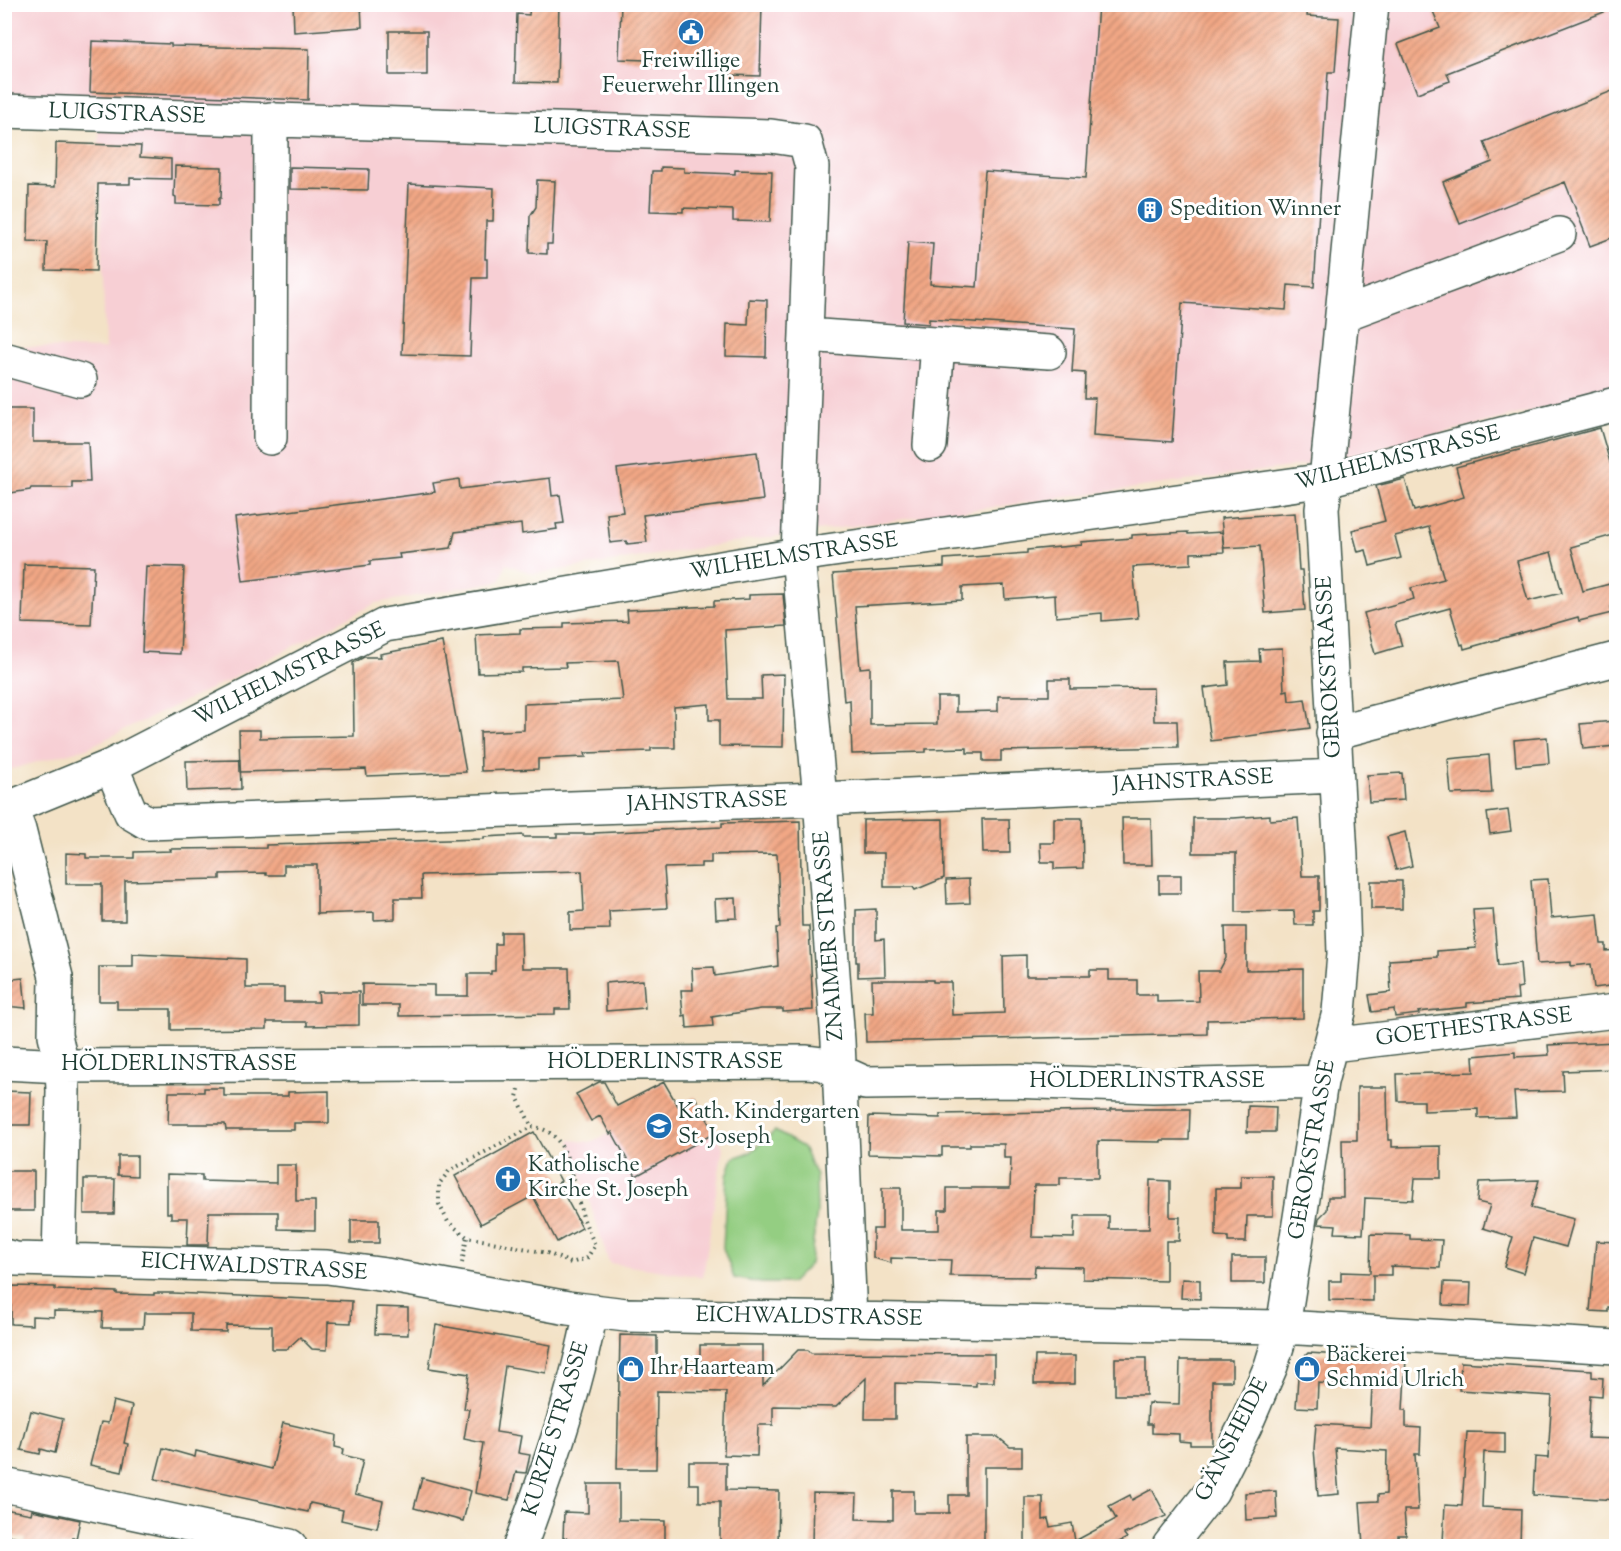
<svg xmlns="http://www.w3.org/2000/svg" width="1621" height="1551" font-family="'Sorts Mill Goudy',serif">
  <style>
    .built { fill: #f7cfd4 }
    .park { fill: #94ce82; stroke: #5a865b; stroke-width: 1.5 }
    .building { fill: url(#building-hatch); fill-rule: evenodd }
    .lines { fill: none; stroke-linecap: round; stroke-linejoin: round }
    .minor-casing { stroke: #3f564a; stroke-width: 36 }
    .path { stroke: #3f564a; stroke-width: 4; stroke-dasharray: 1.5 4.5; stroke-linecap: butt }
    .minor { stroke: #fff; stroke-width: 33 }
    .labels { text-anchor: middle; dominant-baseline: central; stroke-width: 6; stroke-linejoin: round; paint-order: stroke }
    .poi-label { font-size: 22px; fill: #1f3d34; stroke: #fff; text-anchor: start }
    .street-label { font-size: 22px; fill: #1f3d34; stroke: #fff }
  </style>
  <defs>
    <pattern id="building-hatch" width="6" height="6" patternUnits="userSpaceOnUse" patternTransform="scale(1.5)"><rect width="6" height="6" fill="#f2a785"/><path d="M-1 1l2-2M0 6l6-6M5 7l2-2" fill="none" stroke="#c3896e"/></pattern>
  </defs>
  <rect width="100%" height="100%" fill="#fff"/>
  <filter id="ink" filterUnits="userSpaceOnUse"><feTurbulence type="fractalNoise" baseFrequency=".0167" numOctaves="2"/><feDisplacementMap in="SourceGraphic" scale="12" xChannelSelector="R" yChannelSelector="G"/><feConvolveMatrix kernelMatrix="1 2 1 2 8 2 1 2 1" color-interpolation-filters="sRGB"/></filter>
  <filter id="wash" filterUnits="userSpaceOnUse"><feTurbulence type="fractalNoise" baseFrequency=".008" numOctaves="4" result="noise"/><feDisplacementMap in="SourceGraphic" scale="24" xChannelSelector="R" yChannelSelector="G"/><feGaussianBlur stdDeviation="1.35" result="paint"/><feColorMatrix in="noise" values="0 0 0 0 0 0 0 0 0 0 0 0 0 0 0 0 0 1.4 0 .05"/><feComposite in="paint" operator="in"/></filter>
  <g filter="url(#wash)">
    <rect width="100%" height="100%" fill="#f3e2c6"/>
    <path class="built" d="M5,5h1611v385l-233,58 -78,17 -555,75 -216,34 -28,-10 -6,17 -124,22 -145,76 -144,69 -82,23v-425l100,3 -7,-253 -93,-2z
      M664,1081l14,25 17,-9 28,50 -20,130 -94,-14 -39,-123 20,2 19,-8 -9,-18z"/>
    <path class="park" d="M775,1131l28,16 13,29 1,36 -7,52 -19,19h-30l-27,-5 -11,-30 4,-72 6,-18 18,-6z"/>
    <g id="blocks">
      <path class="building" d="M293,4h68l1,23 -68,5z
        M530,4h29l-2,79 -42,-1 2,-68 12,1z
        M621,4h141l-2,72 -30,-1 1,-12 -112,-4z
        M1098,4h210l-1,12 32,2 -4,54h-7l-14,215 -26,-2 -2,25 -104,-7 -10,139 -79,-6 2,-38h-11l1,-25 -13,-1 3,-43 -146,-10v5l-26,-2 5,-80 25,2 -3,40 47,3 8,-116 101,7z
        M1430,4h187v3l-170,66 3,8 -33,12 -19,-49 42,-16z
        M389,31h38v44h-38z
        M92,41l79,3v2l138,3 -1,51 -218,-8z
        M1617,89v147l-27,10 -25,-64 -105,42 -17,-42 49,-20 -8,-20z
        M56,143l85,3 -1,11 31,2v20l-41,-1v6h-32l-2,87 -50,-1 1,-28 -19,-1 1,-55 26,1z
        M175,166l47,1 -1,31h-2v7l-43,-1v-7l-2,-1z
        M290,167l79,2 -1,21 -78,-1z
        M661,167l23,1v4l51,2v-4l37,1 -2,51 -37,-1v-11l-50,-2v4l-33,-1 2,-40h9z
        M537,180l18,1 -3,63h-5v10l-18,-1 1,-37 6,-9z
        M409,184l85,4 -1,33h-7l-1,38h2v19h-14l-3,78 -68,-2z
        M749,299l18,1 -1,57 -40,-1 1,-32 21,1z
        M4,409h29v33h55l2,40h-18v6h-41l-1,2 -26,4z
        M1600,428l17,58v48l-46,13 12,44 34,-9v25h-6l1,6 -33,8 -1,-4 -114,32 -1,-5 -2,1 -11,-37 -55,15 7,23 -27,8 -11,-41 50,-14 -3,-11 33,-9 -15,-52 -34,9 6,22 -31,8 -4,-16 -8,2 -6,-22 33,-9 -9,-35 29,-7 9,32 50,-14 -8,-30zM1551,552l11,41 -34,8 -11,-40z
        M757,452l6,48 -120,15 4,27 -20,2v-3l-17,2 -3,-29 16,-2 -6,-43z
        M550,478l2,18 8,-1 4,28 -8,1 1,5 -35,5 -1,-10 -66,8 -4,16 -52,6 1,4 -30,3v4l-127,16 -8,-63 200,-26 -2,-9 26,-4 1,10z
        M1295,513l4,57h3l3,40 -40,3 -5,-67 -36,2 -3,-30z
        M1188,532v2l34,-2 2,20 -33,1v11l-58,3 5,51 -36,3v-8l-46,4 -1,-22 -50,4 -1,-14 -42,2v13l-107,6 5,62 10,-1v58l67,-1v-27h19v15l42,-1v-15h51v-17h21v10l83,-1 1,33h23l1,26 -177,4v10h-18v-8h-16v-5l-41,1v3l-74,2 -2,-54 -6,1 -11,-127 111,-7v-8l83,-6v-3l55,-5 -1,-3 51,-4v-3z
        M24,564l70,2 -3,59 -69,-2z
        M146,566l38,1 -4,87 -38,-2z
        M783,594l3,32 -61,4 3,69h34l-1,-24 23,-1 -1,73 -64,-1v-26h-10v-16l-35,3 1,41h-24v3l-66,2 1,4 -48,2v10l-57,2 -1,-39 44,-2v-26l99,-4 -5,-39 -53,2 1,4 -44,1v4l-44,1 -2,-38 44,-2v-4l44,-1v-5l64,-2 -1,-11 87,-4v-5l35,-2v-4z
        M442,642l24,130 -99,4 -1,-7 -126,3 -1,-42h21v8l94,-2 -1,-73 11,-6h17l-1,-3z
        M1282,648l2,43 4,-1 1,11 16,-2 5,29 -99,13 -7,-53 24,-3 -1,-23 33,-1 -1,-12z
        M1614,721l2,25 -33,3 -3,-25z
        M1547,737l2,26 -33,3 -2,-26z
        M1489,755l3,38 -41,1 -3,-35z
        M240,760l1,29 -54,2 -1,-30z
        M1402,773l2,27 -35,2 -2,-27z
        M1508,810l3,21 -21,3 -3,-21z
        M1270,815v5l28,-2 4,58h17v35h-6v14h-18l-1,-14 -58,1v-59h-43v-35h41z
        M1054,818h28l1,50 -29,1v-7h-13l-1,-19h14z
        M1122,818h29l1,47h-29z
        M943,819l1,59 -29,12 -2,-3h-29v-34h-21v-33z
        M982,819h27l1,34h-27z
        M800,821l2,105h7l4,84 -30,2v-3h-22l-49,8 1,9 -26,2 -1,-13 -3,1 -2,-26h12l-1,-22 22,-1 1,9 63,-10 -2,-38h4l-3,-74 -66,1v8h-10v4l-37,1 3,40 -58,3 1,18 -40,1v-18l14,-1 -2,-40 -161,4 1,23h-27v21l-21,1v-8l-57,2v-49h-33v10h-18v-2l-46,1v5l-95,2v40h-23v-37h-36v-31l20,1v4h48v-6l37,-1 -1,-2 96,-1v-3l218,-6v-2l39,-2v2h34v-3h37v-1l128,-6v-4z
        M1405,832l7,34 -16,4 -9,-33z
        M1159,875h22v18h-22z
        M969,879l1,24 -23,1 -1,-24z
        M1548,879l3,39 47,-4 3,30h5v7l11,-1v35l-23,3 -3,-24 -20,2v-4l-34,2 -6,-84z
        M1371,881h31v28h-31z
        M736,898l1,20 -21,1 -1,-20z
        M876,909v31l8,-1 1,37 -27,1v-15h-2v-52z
        M1493,909l5,57 22,-3 2,24 -5,1 1,11 -51,4v4l-49,5 1,2 -24,3 -1,-8 -22,3 -3,-17 22,-3 -2,-32 48,-3v-6l39,-3 -3,-38z
        M1225,927h21v43l57,-1v49l-96,2v14l-341,8 -1,-29h8l-1,-33h61v2h18l1,33 52,-2 -1,-57 23,-1v21h64v-6h19v10h28v15h20v7l42,-1 -1,-30h21l7,-13z
        M501,932h20l1,36h47l1,41h-15v5l-156,2v-11h-37v-21l72,1v11h34v-22h23v-3h4v-27h6z
        M133,954l113,5v29h38v14h35l-1,-10h41v33l-52,1v-4h-40v7l-96,1v-21h-54v-8h-18v-34h34z
        M23,978l3,30 -22,-2v-26z
        M643,980l2,28 -39,3 -1,-28z
        M1617,1042v27l-54,2 1,20 -50,1 2,25 -38,1v-9l-54,2v-10h-26l-1,-27 77,-2 -1,-16 42,-4v5l34,-2 -1,-10z
        M599,1082h5l13,24 47,-24 14,24 17,-9 20,36 -79,43 -24,-44 -2,2 -10,-18 -9,5 -15,-27z
        M1357,1087h30l1,53h4v7l49,-1v32h-26l-2,22 -48,-2 -2,36 -28,-1 1,-8 -18,-1 1,-6 8,-8 1,-13h15l-1,-57h15z
        M204,1088h20v8h64v-4l41,-1v32h-35v7h-68l-1,-6h-57l1,-32h35z
        M4,1091l27,1 -1,33h-26z
        M1248,1106l28,1 -1,25h-28z
        M1110,1109h80l-1,31h-28v2l-63,-1v37h-38v7h-26l-2,52 42,1 1,-22h34v13h40l1,-49 20,1v36h10l-1,24h-13v40l-83,-2v-12l-48,-1 -1,11 -84,-1 1,-16 -60,-2v5l-18,-5v-29h9v-41h19v42h38v-20h8v-22h63l1,-30h-7v-14h-34v3h-28v9l-74,-2 1,-38 71,2v-4l170,-3z
        M534,1132l27,49 -3,2 24,45 -25,14 -24,-46 -52,28 -26,-48z
        M118,1156h19v20l-19,-1z
        M276,1165h20v36h19v29l-37,-1v-17h-69l-1,33h-21l1,-27h-17v-5h-4v-39l35,1v6l74,2z
        M4,1171h30v40h-30z
        M1241,1176h32v40h-26l-1,26h-18v-5l-12,-1v-48h25z
        M84,1179h31l-1,35h-30z
        M1539,1180l-8,28 43,11 -8,28 -33,-9 -10,35 -19,-6 9,-30 -30,-9 7,-23 -13,-3 2,-20z
        M351,1220h28v23h-28z
        M1371,1234l39,1v4l32,1 -2,28 -49,-2v9h-18v26l-44,-1v-19h12v-9l29,1z
        M1596,1241l21,1v65h-9v5l-18,-1z
        M1232,1257h33v26h-33z
        M1182,1279l18,1v19l-19,-1z
        M1444,1282l27,1 -1,23 -27,-1z
        M11,1286l44,1v3l62,2v2l37,1v-2h19l179,8 -1,22 -23,-1 -1,28 -15,-1 -12,-12 -13,12h-15v-23l-46,-1v7l-35,-1v-18h-47l-1,15h-41l1,-16 -49,-1v6l-22,-1v9l-21,-1z
        M376,1307l32,1v27l-33,-1z
        M436,1325l115,20 -5,28 -41,-7 -9,66 25,4 -3,17 12,2 -4,18 -10,-1 -7,28 -34,-7 8,-50 -19,-4 5,-30h-5l5,-35 -40,-6z
        M620,1335l37,1v30h43v-21h63v41l35,-36h10l3,3 183,1v28h-18v4l-81,-3v36h-30l1,-41 -30,29 -63,-1v19h-15l-1,31 -33,-1 2,-63 -69,-1 -1,78h-39z
        M1308,1353l98,6 -3,51h3v17l15,1 -1,26h-5l3,56h-14l2,25h-8v11h-35l-3,-44 18,-1v-6l8,-1 1,-43 -52,-3 4,46 -21,2 -4,-47 2,-25 54,3 2,-40 -54,-4 -1,25 -21,-1 3,-45z
        M1035,1356h40v28h-41z
        M1115,1358h31v37h-31z
        M1180,1360h52v21h-20v64h-22v-3l-11,-1v-7l-27,-1v-9h-5l1,-21 31,1z
        M1461,1362l131,8v7l11,1 -1,18 -12,-1 -2,43 29,1v61l-84,-5 2,-38 13,1 4,-62 -93,-6z
        M113,1401l19,5 -8,37 4,1 -6,28 -32,-7 11,-43 7,1z
        M31,1411l32,8 -8,34 -14,-4 -1,5 -19,-4z
        M283,1423l53,12 -1,12 9,2 -1,6 20,5 -8,34 28,7 -6,27 -36,-8 2,-10 -33,-7 -2,9 -153,-33 8,-31 32,9 1,-6 76,18z
        M1467,1432l38,1v20l-21,-1 -2,55 39,2 -1,37h-58l1,-3 -20,-1 2,-37 17,1z
        M966,1437h32l12,10h12v20h-38v79h-172l1,-53 44,1 -1,25 37,1v-29h21v22h35v-18h17z
        M689,1462h37v28l53,1 -1,55h-58v-44h-21v-18h-10z
        M422,1478l49,13 -8,30 -49,-13z
        M588,1484h31v36l46,1v25h-98v-8h-4l1,-26 24,1z
        M1152,1489l14,27 -42,18 3,4 -16,8h-86v-49h18v23l5,-1 2,8 22,-4 3,18 41,-22 -7,-13 21,-11 2,5z
        M1276,1491l1,27 -31,2 -1,-27z
        M4,1509l27,5 1,-4 48,10 -4,19 -3,-1 -2,8h-47l2,-7 -22,-5z"/>
    </g>
  </g>
  <g filter="url(#ink)">
    <use href="#blocks" fill-opacity="0" stroke="#3f564a" stroke-width="1.5"/>
    <g class="lines">
      <defs>
        <path id="minor" d="M4,111l767,25 34,5 7,26 -14,388 22,244 18,242 12,277
          M1342,315l217,-81
          M806,335l243,17
          M4,359l76,21
          M270,438l1,-319
          M930,445l8,-101
          M1333,733l283,-74
          M111,766l20,47 17,10 672,-24 516,-23
          M11,808l8,22 37,147 -1,58 7,31 1,25 -4,169
          M4,810l107,-44 274,-141 413,-70 528,-75 290,-76
          M1332,1045l284,-34
          M4,1063l58,3 745,-4 16,2 42,19 145,-2 143,5 168,-4
          M4,1256l12,3 311,8 59,8 182,33 58,7 657,12 333,20
          M4,1485l286,61
          M520,1546c28,-76 56,-154 71,-235
          M1169,1546l43,-55 33,-65 26,-60 12,-39 38,-245 18,-70 5,-58 -3,-98 -19,-347 4,-29 46,-476"/>
      </defs>
      <use href="#minor" class="minor-casing"/>
      <path class="path" d="M519,1089l-2,8 15,30
        M532,1127c38,2 40,55 49,83 3,12 9,24 14,35l-8,13 -16,5 -24,-10 -80,-16 -19,-15 -9,-18v-20l10,-13z
        M462,1263l5,-26"/>
      <use href="#minor" class="minor"/>
    </g>
  </g>
  <defs>
    <symbol id="civic-disc" viewBox="-11 -11 22 22"><circle r="9.5" fill="#1f6fb2" stroke="#fff"/><path d="M-.6-6.5H3V-4.5H.6V-3L4-1V1h2V6H-6V1h2V-1L-.6-3ZM-1.2 2.5V6h2.4V2.5Z" fill="#fff"/></symbol>
    <symbol id="building-disc" viewBox="-11 -11 22 22"><circle r="9.5" fill="#1f6fb2" stroke="#fff"/><path d="M-4-6H4V6H1V3H-1V6H-4ZM-2.5-4.3h1.7v1.8h-1.7ZM.8-4.3h1.7v1.8H.8ZM-2.5-1h1.7V.8h-1.7ZM.8-1h1.7V.8H.8Z" fill="#fff"/></symbol>
    <symbol id="school-disc" viewBox="-11 -11 22 22"><circle r="9.5" fill="#1f6fb2" stroke="#fff"/><path d="M0-5L7-2L0 1L-7-2ZM-4 1L0 2.5L4 1V4Q0 6-4 4Z" fill="#fff"/></symbol>
    <symbol id="church-disc" viewBox="-11 -11 22 22"><circle r="9.5" fill="#1f6fb2" stroke="#fff"/><path d="M-1.2-6h2.4v3.5h3.3v2.4h-3.3V6h-2.4V-.1h-3.3v-2.4h3.3Z" fill="#fff"/></symbol>
    <symbol id="shop-disc" viewBox="-11 -11 22 22"><circle r="9.5" fill="#1f6fb2" stroke="#fff"/><path d="M-5-2.5h2.3a2.7 3.5 0 0 1 5.4 0H5L5.5 6h-11ZM-1.5-2.5h3a1.5 2.3 0 0 0-3 0Z" fill="#fff"/></symbol>
  </defs>
  <g fill-rule="evenodd">
    <use href="#civic-disc" x="676" y="17" width="30" height="30"/>
    <use href="#building-disc" x="1135" y="195" width="30" height="30"/>
    <use href="#school-disc" x="644" y="1111" width="30" height="30"/>
    <use href="#church-disc" x="493" y="1164" width="30" height="30"/>
    <use href="#shop-disc" x="616" y="1354" width="30" height="30"/>
    <use href="#shop-disc" x="1292" y="1354" width="30" height="30"/>
  </g>
  <g class="labels">
    <g class="poi-label">
      <text x="691" y="62" text-anchor="middle">Freiwillige<tspan x="691" dy="25">Feuerwehr Illingen</tspan></text>
      <text x="1170" y="210">Spedition Winner</text>
      <text x="678" y="1113">Kath. Kindergarten<tspan x="678" dy="25">St. Joseph</tspan></text>
      <text x="528" y="1166">Katholische<tspan x="528" dy="25">Kirche St. Joseph</tspan></text>
      <text x="1326" y="1356">Bäckerei<tspan x="1326" dy="25">Schmid Ulrich</tspan></text>
      <text x="650" y="1369">Ihr Haarteam</text>
    </g>
    <g class="street-label">
      <text transform="translate(127 115) rotate(2)">LUIGSTRASSE</text>
      <text transform="translate(612 130) rotate(2)">LUIGSTRASSE</text>
      <text transform="translate(1398 459) rotate(-14)">WILHELMSTRASSE</text>
      <text transform="translate(794 557) rotate(-9)">WILHELMSTRASSE</text>
      <text transform="translate(1330 667) rotate(-93)">GEROKSTRASSE</text>
      <text transform="translate(290 675) rotate(-26)">WILHELMSTRASSE</text>
      <text transform="translate(1193 782) rotate(-3)">JAHNSTRASSE</text>
      <text transform="translate(707 803) rotate(-2)">JAHNSTRASSE</text>
      <text transform="translate(830 936) rotate(-94)">ZNAIMER STRASSE</text>
      <text transform="translate(1474 1028) rotate(-7)">GOETHESTRASSE</text>
      <text x="665" y="1063">HÖLDERLINSTRASSE</text>
      <text x="179" y="1065">HÖLDERLINSTRASSE</text>
      <text x="1147" y="1082">HÖLDERLINSTRASSE</text>
      <text transform="translate(1313 1150) rotate(-80)">GEROKSTRASSE</text>
      <text transform="translate(254 1268) rotate(3)">EICHWALDSTRASSE</text>
      <text transform="translate(809 1318) rotate(1)">EICHWALDSTRASSE</text>
      <text transform="translate(557 1429) rotate(-73)">KURZE STRASSE</text>
      <text transform="translate(1233 1440) rotate(-63)">GÄNSHEIDE</text>
    </g>
  </g>
  <rect width="1621" height="1551" fill="none" stroke="#fff" stroke-width="24"/>
</svg>
